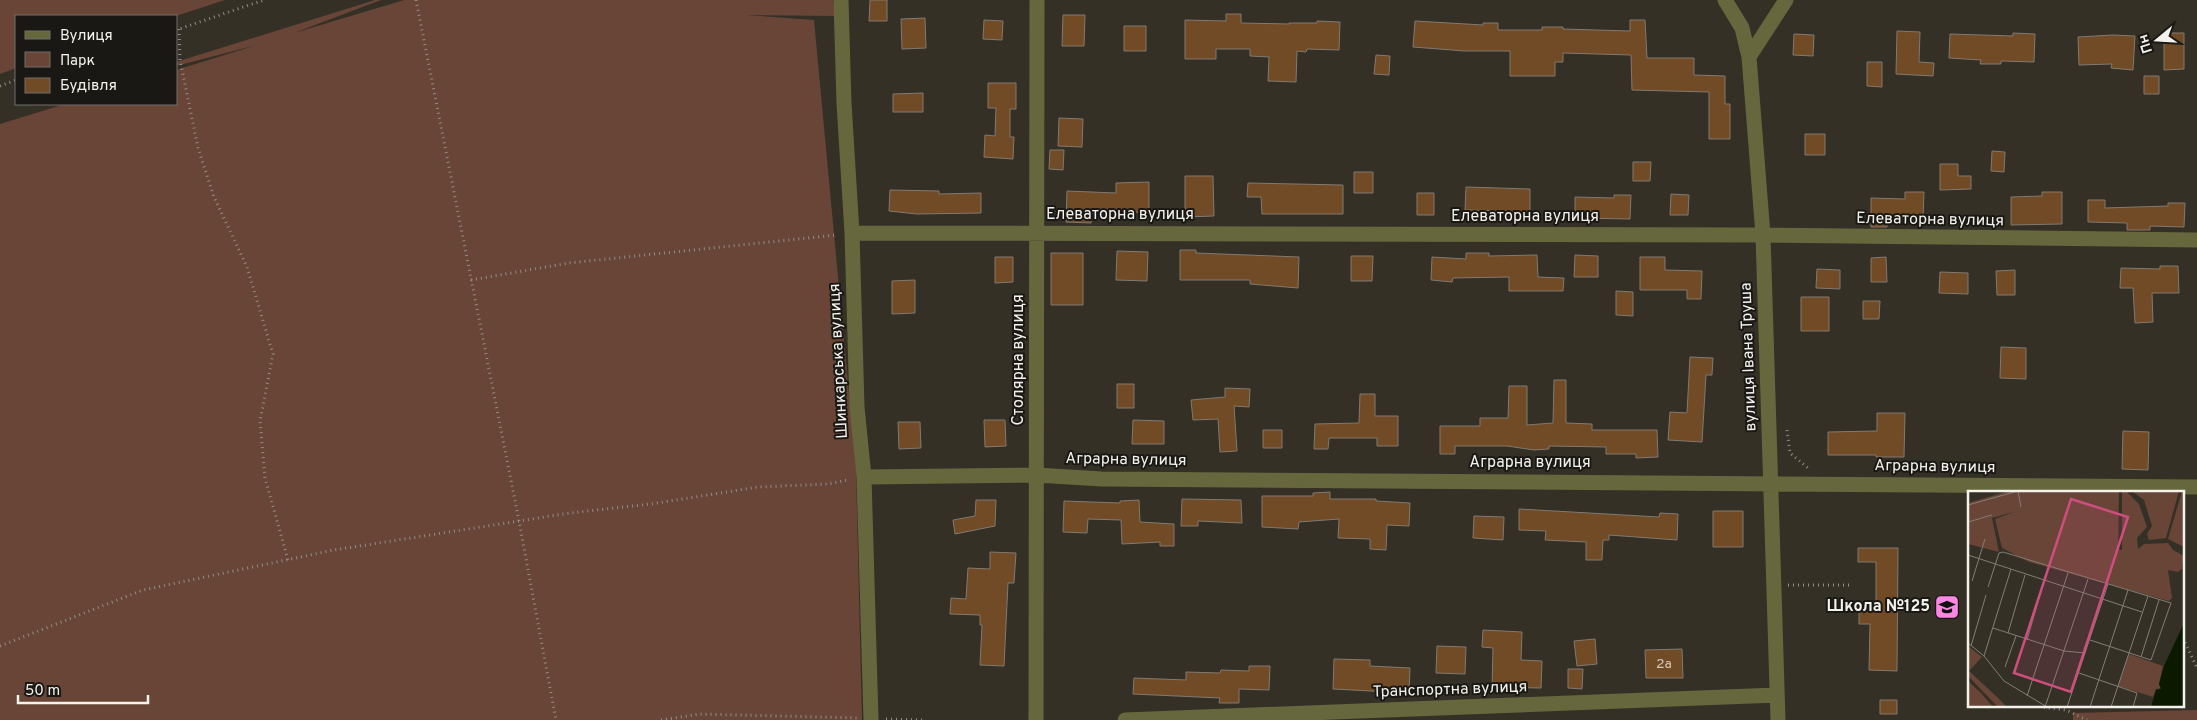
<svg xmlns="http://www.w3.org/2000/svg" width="2197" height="720" font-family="Overpass,sans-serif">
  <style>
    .green { fill: #684537 }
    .building { fill: #704b25; stroke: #827971 }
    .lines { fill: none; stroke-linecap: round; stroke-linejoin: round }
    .path { stroke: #918e86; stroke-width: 3; stroke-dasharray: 1 4; stroke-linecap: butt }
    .minor { stroke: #67673e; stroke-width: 15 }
    .labels { text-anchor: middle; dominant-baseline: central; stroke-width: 4; stroke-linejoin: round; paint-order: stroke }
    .number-label { font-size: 14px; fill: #d3c8ba }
    .street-label { font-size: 16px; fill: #f4f2ec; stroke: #1a1814 }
    .poi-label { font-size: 16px; font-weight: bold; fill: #f4f2ec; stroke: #1a1814; text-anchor: end }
    .inset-road { fill: none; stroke: #817e75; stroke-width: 1 }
    .view { fill: #ce4e7f; fill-opacity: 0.15; stroke: #ce4e7f; stroke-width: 2.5 }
    .inset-edge { fill: none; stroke: #f4f2ec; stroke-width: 2.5 }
  </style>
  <rect width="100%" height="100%" fill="#343026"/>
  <path class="green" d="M0,0h225l-49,16h-160v52l-16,6z
    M375,0h6l-87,33 110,-33h429l3,16 -90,-1 68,5 42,449 6,251h-862v-596l65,-20h111v-34l81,-25 -81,21v-4z
    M2197,710v10h-124v-7z"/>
  <path class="building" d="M870,0h17v21h-18z
    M1226,14h15v9l48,1v-1h28v-2l23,1 -1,28 -32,-1 -1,3 -9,-1 -1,31 -28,-1 1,-24 -19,-1v-7h-34v10h-31v-39l41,1z
    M1063,15h22l-1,31h-22z
    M925,18l1,30 -24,1 -1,-30z
    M984,20l19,1 -1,19 -19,-1z
    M1630,20h15l2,38h47v17l31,1v28h5v35h-21v-47l-77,-2 -1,-35 -68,-2v9h-8v14h-45v-25h-45l-52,-4 2,-26 68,4v-2h15v7h44v-3h21v2l67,2z
    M1124,26h22v25h-22z
    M1897,31l23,1 -1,30 15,1 -1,13 -37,-2z
    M2013,33l22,1 -1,28 -33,-1v3h-21l1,-4 -32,-2 1,-24 63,2z
    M2164,33h20v36l-20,1z
    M1794,34l20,1 -1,21 -20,-1z
    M2113,35l22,1 -2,34 -22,-2 1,-4 -33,1 -1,-28z
    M1376,55l14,1 -1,19 -15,-1z
    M1867,62h15v25l-15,-1z
    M2144,76h15v18h-15z
    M988,83h28v26h-6v28h4l-1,22 -29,-2 1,-22 10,1 1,-28h-8z
    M923,93v19h-30v-18z
    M1059,118l24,1 -1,28 -24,-1z
    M1805,134h20v21h-20z
    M1050,150h14l-1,20 -14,-1z
    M1992,151l13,1 -1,20 -13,-1z
    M1633,162h18l-1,19h-17z
    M1940,164h18v12h13v13l-31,1z
    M1354,172h19v21h-19z
    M1185,176h28l1,40 -29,1z
    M1149,182v30l-58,1v10l-25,-1 1,-31 49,2v-10z
    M1248,183l95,2v29h-81l-1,-17h-14z
    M1466,187l64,2v28h-21v-6l-44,-1z
    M890,190l49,1v3l42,-1v20l-64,1 -28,-3z
    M1905,192h19l-1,27h-36v8h-16v-29l34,1z
    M2042,192h20v32l-51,1v-28l31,-1z
    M1417,193h17v22h-17z
    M1671,194l18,1 -1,20h-18z
    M1614,195h17l-1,24 -55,-1v-21l39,1z
    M2088,200h17v8l63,-2v-3h17l-1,24 -34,-1v4h-23v-7l-39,-1z
    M1180,250h16v3l103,4 -1,31 -48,-4v-4h-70z
    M1117,251l31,1 -1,29 -31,-1z
    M1051,253h32v52h-32z
    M1466,253h23v3l48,-1 1,22 26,1 -1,13h-54v-14l-56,1 -1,4 -21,-2 1,-23 34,2z
    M1575,255l23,1v21h-24z
    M1351,256h22l-1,25h-21z
    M995,257h18v25l-18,1z
    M1640,257h25v13l37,1 -1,28h-14v-9h-47z
    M1886,257l1,25h-16v-24z
    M2160,266h18l1,27h-27l1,29 -18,1 -2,-35h-13l1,-20 39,1z
    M1817,269l23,1v19l-24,-1z
    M2015,270v25h-18l-1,-24z
    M1940,272l28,1v21l-29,-1z
    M915,280v33l-23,1v-33z
    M1616,291l17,1v24l-17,-1z
    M1801,297h28v34h-28z
    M1863,301h17l-1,18h-16z
    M2001,347l25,1v31l-26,-1z
    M1690,357l23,1 -1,17h-6l-4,67 -34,-2 2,-28 17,1z
    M1554,380h12v43l26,1v6h65l1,27 -22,1v-4h-30v-7l-57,-1v3l-15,1 -27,-4h-52v8h-15v-28h40v-8h28l1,-32h18v39l26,-2z
    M1117,384h17v24h-17z
    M1225,388l25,1 -1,18 -15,-1 3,45 -17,1 -2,-33 -25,1 -2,-20 34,-3z
    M1360,394h15v22h23v30h-21v-8h-48l-1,11h-14l1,-25 44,-1z
    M1877,413h28l-1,44h-28v-2h-48v-23l49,-1z
    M984,420h21l1,26 -21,1z
    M1133,420l31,1v23h-32z
    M898,422h22l1,26 -22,1z
    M1263,430h19v18h-19z
    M2123,431l26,1 -1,38 -26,-1z
    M1330,492v7h46v2l34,2 -1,23 -22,-1 -1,25 -16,-1v-10l-32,-1 1,-19 -40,3 -1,7 -36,-2v-31h51v-3z
    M1182,499l59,1 1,23 -44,-2v5h-17z
    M976,500h20l-1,26 -40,8 -2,-14 22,-4z
    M1139,500l1,22 34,2v22h-14v-4l-38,2 -1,-24 -33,-1 -1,14 -24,-1 1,-31 56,2v-2z
    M1519,509l140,8 1,-4 18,1 -1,26 -68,-5v5h-6l-1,20h-16v-18l-41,-2 1,-9 -27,-1z
    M1713,511h30v36h-30z
    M1474,516l30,1 -1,23 -30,-2z
    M1858,548h40l-1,123 -28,-1 1,-46h-11v-20h17v-42h-18z
    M990,552l26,1 -2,30h-6l-4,83 -24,-1 2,-40h-2v-10l-30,-1 1,-16 15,1 2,-31 22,1z
    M1483,630l39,2 -1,28 21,1 -1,27 -49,-1 1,-39 -11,-1z
    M1595,639l2,25 -20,2 -3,-25z
    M1437,646l29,1 -1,27 -29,-1z
    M1682,649l1,29h-37l-1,-28z
    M1334,659l36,1v6l40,2 -1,25 -76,-4z
    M1249,666h21l-1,24 -30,-1v14h-20l1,-5 -87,-4 1,-16 52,2v-8l34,1 1,-3 28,1z
    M1568,669h15l-1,20 -14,-1z
    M1880,700h17v14h-17z"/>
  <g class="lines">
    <path class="path" d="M416,0l103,521 37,199
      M179,29l1,31 18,88 16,49 33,70 26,87 -13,67 5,57 23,82
      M176,30l88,-30
      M0,86l16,-6
      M471,280l98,-17 267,-28
      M1787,430l3,23 18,15
      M1788,585h65
      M2183,638l14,30
      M0,646l143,-56 191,-40 236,-37 81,-9 107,-17 70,-3 20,-4
      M2034,706l32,4 21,10
      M886,719l38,1
      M661,720l39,-6 157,4"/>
    <path class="minor" d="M841,0l3,103 8,130 5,174 7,70 7,243
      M1725,0l17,28 7,29 14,178 15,485
      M1749,57l37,-57
      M852,233l911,2 434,5
      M864,477l172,-2 66,4 1095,8
      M1036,720l1,-720
      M1125,720l652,-25"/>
  </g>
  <defs>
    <symbol id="school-square" viewBox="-11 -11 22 22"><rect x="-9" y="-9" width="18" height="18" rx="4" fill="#fc86e4" stroke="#1a1814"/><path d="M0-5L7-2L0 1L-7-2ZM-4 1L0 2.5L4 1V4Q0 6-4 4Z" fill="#111"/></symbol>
  </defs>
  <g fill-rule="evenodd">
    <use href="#school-square" x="1933" y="593" width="28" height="28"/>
  </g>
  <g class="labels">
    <g class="number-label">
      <text x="1664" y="664">2а</text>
    </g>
    <g class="street-label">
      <text x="1120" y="215">Елеваторна вулиця</text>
      <text x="1525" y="217">Елеваторна вулиця</text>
      <text transform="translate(1930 220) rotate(1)">Елеваторна вулиця</text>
      <text transform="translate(1749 357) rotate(-92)">вулиця Івана Труша</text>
      <text transform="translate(1019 360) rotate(-90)">Столярна вулиця</text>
      <text transform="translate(839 361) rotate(-93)">Шинкарська вулиця</text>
      <text transform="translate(1126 460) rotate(1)">Аграрна вулиця</text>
      <text x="1530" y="463">Аграрна вулиця</text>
      <text transform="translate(1935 467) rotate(1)">Аграрна вулиця</text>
      <text transform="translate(1450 690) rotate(-2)">Транспортна вулиця</text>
    </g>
    <g class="poi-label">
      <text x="1930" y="607">Школа №125</text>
    </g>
  </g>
  <g transform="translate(1968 491)">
    <rect width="216" height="216" fill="#343026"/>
    <path d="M41,0h110l-1,58 4,1v-59h4l13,13 8,23 -10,11 1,11 6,-5 24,-1 5,7 11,6 -2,13 -4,3 -10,-2 4,28 -3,3 -140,-39 -27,-14 -7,-29 19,-7 -22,6 7,34 -31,-8v-41zM164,0h47l-13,47 -17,2 -2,-6 5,-8 -8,-26zM214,0h3l-1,56 -16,-8zM0,155l14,11 -12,13 -2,-2zM161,163l34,12 -4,18 2,4 -5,1 -3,8 -35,-11zM0,179l29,27 10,10h-9l-30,-31zM0,190l14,13 11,13h-25z" fill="#684537"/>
    <path d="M216,132v84h-33l5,-17 5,-1 -2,-5 5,-18z" fill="#0a1900"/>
    <path class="inset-road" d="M0,14l50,-14 3,16M0,31l24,-7M0,64l174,57M4,90l13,-42M20,96l11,-34 4,-1 168,51 -20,57 -61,-20M25,137l71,23 21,2M40,142l17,-58M59,149l17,-59M0,152l16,13 20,25 43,26M3,155l15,-51M16,165l27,-87M173,166l18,-57M37,176l11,-31M111,182l58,20 -4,14M59,205l41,-123M77,216l43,-128M99,216l41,-123M122,216l38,-117M143,216l37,-111"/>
    <path class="view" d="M103,8l57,18 -57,175 -57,-19z"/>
    <rect width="216" height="216" class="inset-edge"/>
  </g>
  <rect x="15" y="15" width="162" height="90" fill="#1a1814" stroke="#716f6a"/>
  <rect x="25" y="31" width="25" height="8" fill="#67673e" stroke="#716f6a"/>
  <text x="60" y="40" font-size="15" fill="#f4f2ec">Вулиця</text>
  <rect x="25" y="52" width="25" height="15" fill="#684537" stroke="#716f6a"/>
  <text x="60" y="65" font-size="15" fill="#f4f2ec">Парк</text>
  <rect x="25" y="78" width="25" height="15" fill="#704b25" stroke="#716f6a"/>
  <text x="60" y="90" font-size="15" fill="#f4f2ec">Будівля</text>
  <g transform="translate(2157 40) rotate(252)" stroke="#1a1814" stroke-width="4" paint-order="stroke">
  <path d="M0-4L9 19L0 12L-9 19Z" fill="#f4f2ec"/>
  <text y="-8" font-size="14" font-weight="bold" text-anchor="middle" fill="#f4f2ec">Пн</text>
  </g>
  <path d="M18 695v8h130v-8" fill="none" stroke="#f4f2ec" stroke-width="2.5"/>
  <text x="25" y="695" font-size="15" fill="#f4f2ec" stroke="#1a1814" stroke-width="4" paint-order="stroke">50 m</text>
</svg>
